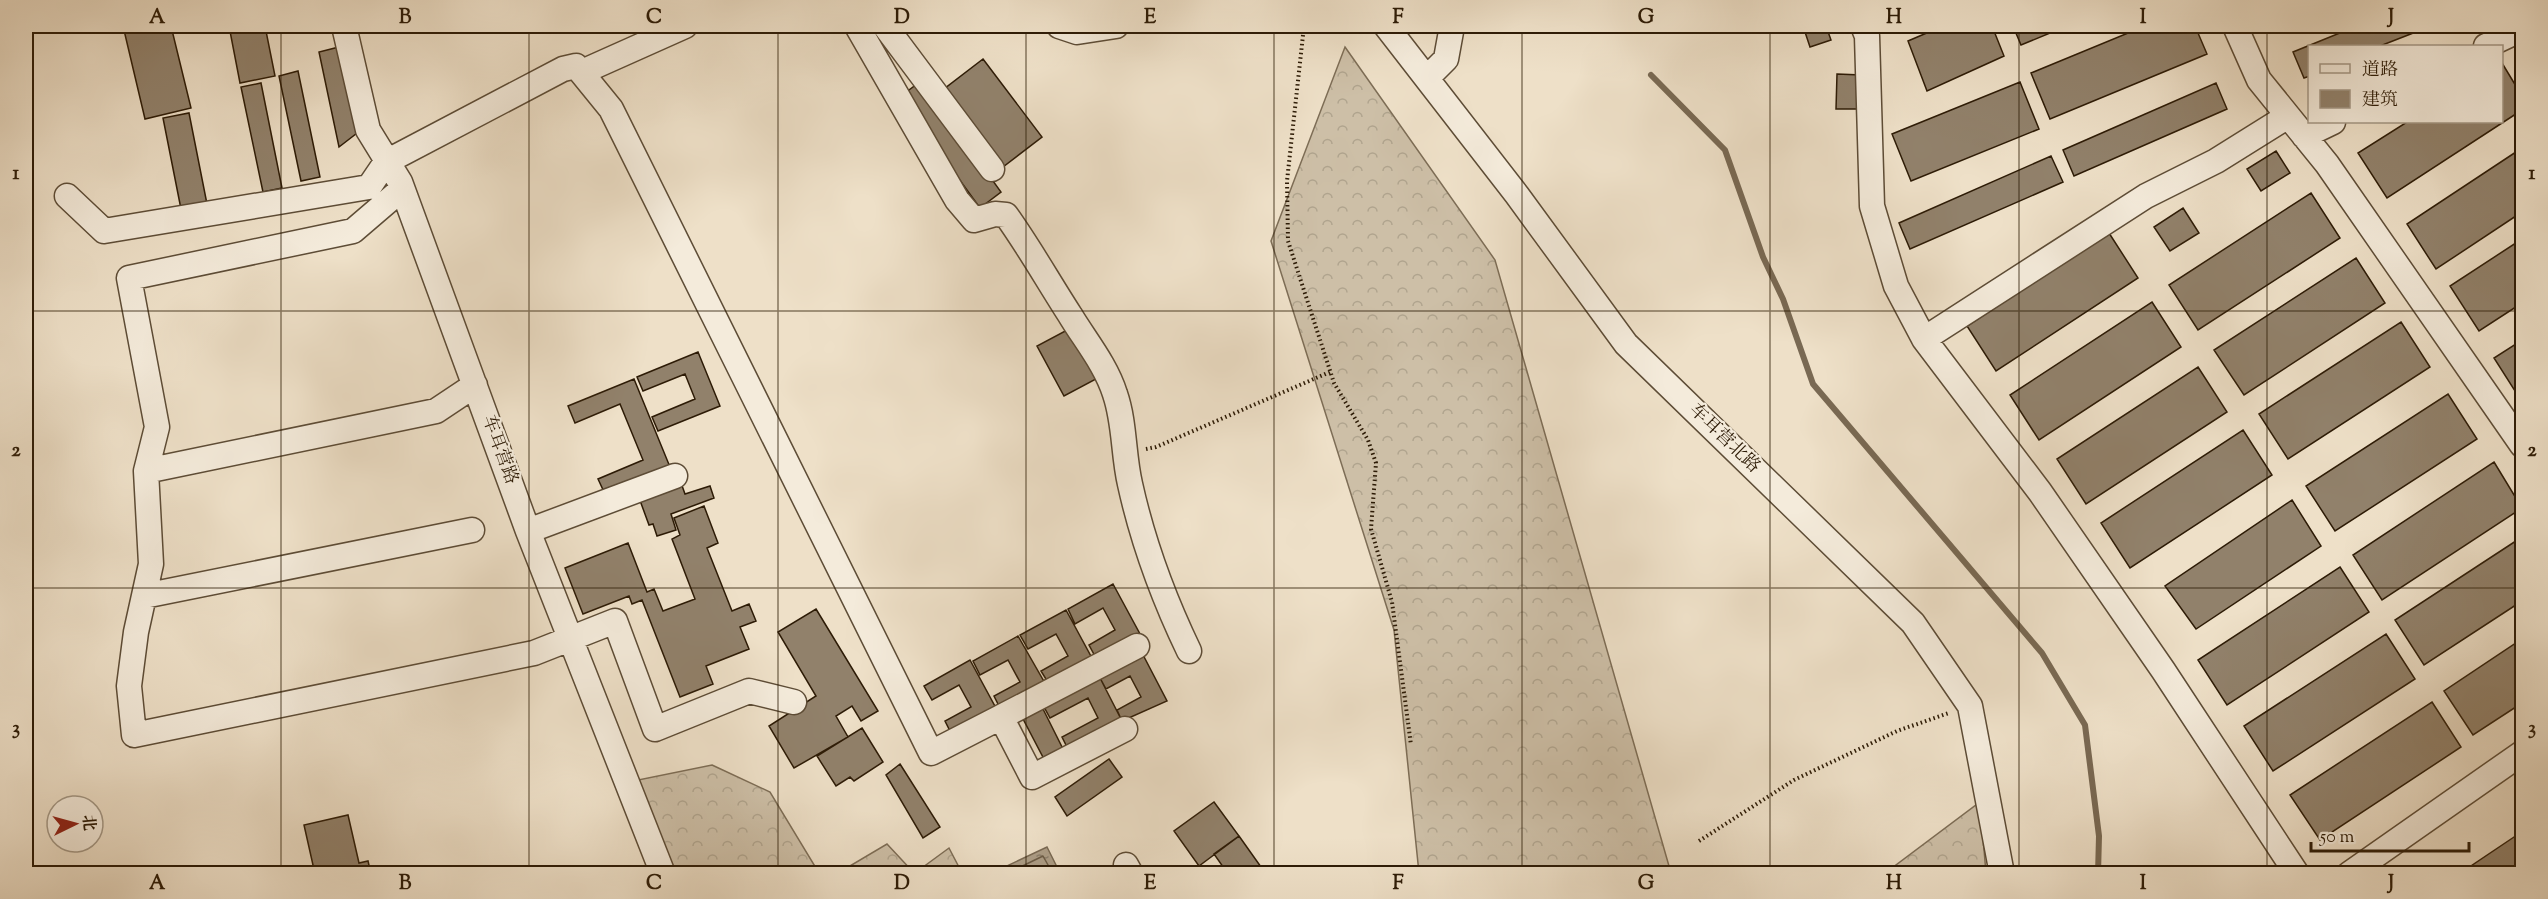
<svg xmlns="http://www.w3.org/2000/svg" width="2548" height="899" font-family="'Sorts Mill Goudy','Noto Serif SC',serif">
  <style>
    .forest { fill: url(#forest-crowns); stroke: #7d6d56; stroke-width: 1.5 }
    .water { fill: url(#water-ripples); stroke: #796953; stroke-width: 1.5 }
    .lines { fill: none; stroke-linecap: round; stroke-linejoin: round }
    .shore { stroke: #6c5c46; stroke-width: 1.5 }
    .stream { stroke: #796953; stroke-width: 6 }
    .building { fill: #91816b; stroke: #2d1b06; stroke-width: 1.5 }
    .minor-casing { stroke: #5d4c36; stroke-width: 27 }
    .path { stroke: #2d1b06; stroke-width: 4; stroke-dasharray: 1.5 3; stroke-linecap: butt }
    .minor { stroke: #f4ebdb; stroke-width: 24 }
    .grid { fill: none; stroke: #2d1b06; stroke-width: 1.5; stroke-opacity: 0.55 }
    .labels { text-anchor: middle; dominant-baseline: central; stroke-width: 4.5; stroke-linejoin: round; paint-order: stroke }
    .street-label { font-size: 18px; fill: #2d1b06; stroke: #f4ebdb }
    .neatline { fill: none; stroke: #2d1b06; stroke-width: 2 }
    .grid-label { font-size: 20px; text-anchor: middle; font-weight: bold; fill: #2d1b06 }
  </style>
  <defs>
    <pattern id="forest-crowns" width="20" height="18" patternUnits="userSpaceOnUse" patternTransform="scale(1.5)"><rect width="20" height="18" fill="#cdbfa7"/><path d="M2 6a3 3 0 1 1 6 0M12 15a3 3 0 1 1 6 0" fill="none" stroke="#b0a48e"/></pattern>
    <pattern id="water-ripples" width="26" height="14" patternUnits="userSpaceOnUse" patternTransform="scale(1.5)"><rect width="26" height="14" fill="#ac9d86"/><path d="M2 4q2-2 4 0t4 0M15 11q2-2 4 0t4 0" fill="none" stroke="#8c7f6c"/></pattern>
  </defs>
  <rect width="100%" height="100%" fill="#eee0c8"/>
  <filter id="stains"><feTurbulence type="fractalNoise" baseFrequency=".00333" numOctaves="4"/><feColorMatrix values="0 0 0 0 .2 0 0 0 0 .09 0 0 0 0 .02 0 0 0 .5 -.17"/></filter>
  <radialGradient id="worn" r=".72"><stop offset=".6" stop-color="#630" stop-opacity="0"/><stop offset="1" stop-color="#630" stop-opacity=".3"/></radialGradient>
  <path class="forest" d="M1345,47l150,213 176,613h-252l-25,-243 -123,-389z
    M712,765l58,27 49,81h-146l-35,-93z
    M1980,802l6,71 -102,1z
    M887,844l27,29h-76z
    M949,848l13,25h-47z"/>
  <path class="water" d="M1047,847l13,26h-68z"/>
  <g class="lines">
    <path class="shore" d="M1006,874l37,-18 10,18"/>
    <path class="stream" d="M1651,75l74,75 38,107 20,42 30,85 229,269 43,72 14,111 -1,38"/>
  </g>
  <path class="building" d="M43,26h27l-25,6z
    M123,26h48l20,82 -46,11z
    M229,26h36l10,50 -35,7z
    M1803,26h23l5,14 -21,7z
    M1943,26h49l12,30 -77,35 -19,-50z
    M2013,26h54l-46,19z
    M2145,26h50l12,28 -157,65 -19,-46z
    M2357,26h68l1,2 -46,18h-70v30l-6,2 -11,-26z
    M339,47l22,83 -22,17 -20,-95z
    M983,59l59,78 -39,30 -59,-78z
    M2502,63l20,33v14l-135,88 -29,-45 49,-31h95z
    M298,71l22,106 -19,4 -22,-105z
    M1837,74l24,1 -1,34h-24z
    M921,81l80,111 -21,16 -66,-91 -9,-24z
    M2020,82l19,47 -128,52 -19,-47z
    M261,83l21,105 -19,4 -22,-105z
    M2216,83l11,26 -153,67 -11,-26z
    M189,113l18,91 -26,5 -18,-91z
    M2522,148v64l-86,57 -29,-45z
    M2276,151l14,22 -29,18 -14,-22z
    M2051,156l12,26 -153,67 -11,-26z
    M2311,193l29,45 -142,92 -29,-45z
    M2183,208l16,25 -29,18 -16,-24z
    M2109,233l29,45 -142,93 -29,-45z
    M2522,239v64l-43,28 -29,-45z
    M2356,258l29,45 -141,92 -30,-45z
    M2152,302l29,45 -142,93 -29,-45z
    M2401,322l29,45 -142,92 -29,-45z
    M1069,329l27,50 -32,17 -27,-50z
    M2522,340v62l-28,-44z
    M698,352l22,54 -62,25 -6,-14 43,-18 -10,-25 -42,17 -6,-14z
    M2198,367l29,45 -141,92 -29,-45z
    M634,379l36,88 -65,27 -7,-15 45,-19 -23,-56 -45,19 -7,-17z
    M2448,394l29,45 -142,92 -29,-45z
    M2243,430l29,45 -142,93 -29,-45z
    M2494,462l28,46 -140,92 -29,-45z
    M680,480l5,14 25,-8 4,12 -43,16 5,16 -19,6 -4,-12 -4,1 -11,-30z
    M2292,500l29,46 -125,83 -31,-43z
    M704,506l14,37 -11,5 25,63 17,-7 7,17 -16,6 9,22 -43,17 7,18 -33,13 -38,-97 -10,4 -3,-8 -46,18 -18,-46 63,-25 19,49 7,-3 9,22 32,-12 -23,-60 8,-4 -6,-17z
    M2522,537v64l-98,64 -29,-45z
    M2340,567l29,45 -142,93 -29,-45z
    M1113,584l27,50 -44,24 -7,-13 26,-15 -12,-22 -28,16 -7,-15z
    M816,609l62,102 -17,10 -9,-15 -16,10 12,21 -54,31 -25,-42 47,-30 -38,-64z
    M1066,610l27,50 -44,24 -8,-13 27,-15 -12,-22 -28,15 -8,-14z
    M2386,634l29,45 -142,92 -29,-45z
    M1018,636l28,49 -45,25 -7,-14 26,-14 -12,-22 -28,15 -7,-14z
    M2522,639v64l-49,32 -29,-44z
    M1141,651l26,50 -45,20 -5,-11 24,-13 -11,-21 -24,13 -7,-13z
    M970,660l27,50 -45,25 -7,-14 26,-14 -12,-22 -27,15 -8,-14z
    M1099,676l23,45 -54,28 -6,-12 36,-19 -10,-20 -38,20 -7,-13z
    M2432,702l29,45 -141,93 -30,-45z
    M1041,705l23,46 -19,10 -24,-46z
    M862,728l21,34 -29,19 -4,-4 -14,9 -19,-30z
    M1109,759l13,18 -55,39 -12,-19z
    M900,764l40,63 -17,11 -37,-63z
    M1214,802l25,34 -40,30 -25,-35z
    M348,815l11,48 9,-2 3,13h-56l-11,-49z
    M2520,833l2,4v37h-63z
    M1239,836l27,38h-38l-14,-20z"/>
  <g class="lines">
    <defs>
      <path id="minor" d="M344,26l24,104 32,52 128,349 135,343
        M857,26l100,174 17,20 21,-6 11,1c23,32 42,66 64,100 15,25 36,50 45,79 10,29 8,60 15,90 13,59 33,113 59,167
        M885,26l107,143
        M1059,26l18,6 39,-6
        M1386,26l131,169 109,149 287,279 57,83 32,168
        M1863,26l4,10 5,170 24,80 28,53 116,153 123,178 134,204
        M2235,26l24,54 68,84 195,281
        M2486,46l36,-17
        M582,72l103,-46
        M1427,78l19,-19 6,-33
        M2304,136l29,-14
        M402,189l-49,42 -224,47 28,149 -11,44 5,93 -15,68 -7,54 5,49 400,-82 81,-32 40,108 94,-38 45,11
        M67,196l37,35 265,-44 17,-25 177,-93 13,-3 35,43 320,644 70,-36 31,60 93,-48
        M1924,339l222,-143 70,-35 72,-45
        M146,471l290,-60 39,-26
        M528,531l147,-55
        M144,596l328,-66
        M1001,717l136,-71
        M1126,865l5,9
        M2349,874l173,-121"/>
    </defs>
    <use href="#minor" class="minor-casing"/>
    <path class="path" d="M1304,26l-17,155 1,60 46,142 34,57 8,23 -5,66 21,73 19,143
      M1146,449l10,-2 174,-75
      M1699,841l95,-61 103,-49 52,-18"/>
    <use href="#minor" class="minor"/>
  </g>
  <path class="grid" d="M281,26v848M529,26v848M778,26v848M1026,26v848M1274,26v848M1522,26v848M1770,26v848M2019,26v848M2267,26v848M26,311h2496M26,588h2496"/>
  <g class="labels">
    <g class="street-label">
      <text transform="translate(1724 439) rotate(44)">车耳营北路</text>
      <text transform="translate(499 450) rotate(70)">车耳营路</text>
    </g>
  </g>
  <rect width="2548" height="899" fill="none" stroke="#eee0c8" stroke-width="66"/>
  <rect x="2308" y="45" width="195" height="78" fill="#f4ebdb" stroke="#a49886" stroke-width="1.5"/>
  <rect x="2320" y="64" width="30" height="9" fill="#f4ebdb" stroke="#a49886" stroke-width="1.5"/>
  <text x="2362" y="75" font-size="18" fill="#2d1b06">道路</text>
  <rect x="2320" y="90" width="30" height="18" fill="#91816b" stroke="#a49886" stroke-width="1.5"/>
  <text x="2362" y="105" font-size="18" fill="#2d1b06">建筑</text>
  <g transform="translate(75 824) rotate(85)"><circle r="28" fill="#f4ebdb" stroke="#a49886" stroke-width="1.5"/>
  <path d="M0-4.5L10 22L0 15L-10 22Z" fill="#8f2418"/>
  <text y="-9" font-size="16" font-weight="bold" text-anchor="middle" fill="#2d1b06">北</text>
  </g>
  <path d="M2311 842v9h158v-9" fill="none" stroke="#2d1b06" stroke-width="3"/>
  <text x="2320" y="842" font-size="18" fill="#2d1b06" stroke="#f4ebdb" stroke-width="4.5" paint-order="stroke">50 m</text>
  <rect x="33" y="33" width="2482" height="833" class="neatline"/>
  <g class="grid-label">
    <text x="157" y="23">A</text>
    <text x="405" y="23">B</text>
    <text x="654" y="23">C</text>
    <text x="902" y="23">D</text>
    <text x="1150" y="23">E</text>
    <text x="1398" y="23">F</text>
    <text x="1646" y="23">G</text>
    <text x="1894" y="23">H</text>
    <text x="2143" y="23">I</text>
    <text x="2391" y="23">J</text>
    <text x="16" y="179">1</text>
    <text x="2532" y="179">1</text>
    <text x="16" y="456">2</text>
    <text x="2532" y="456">2</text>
    <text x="16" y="734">3</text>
    <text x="2532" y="734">3</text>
    <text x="157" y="889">A</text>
    <text x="405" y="889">B</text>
    <text x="654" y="889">C</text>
    <text x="902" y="889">D</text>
    <text x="1150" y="889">E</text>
    <text x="1398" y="889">F</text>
    <text x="1646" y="889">G</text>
    <text x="1894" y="889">H</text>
    <text x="2143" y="889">I</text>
    <text x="2391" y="889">J</text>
  </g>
  <rect width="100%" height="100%" filter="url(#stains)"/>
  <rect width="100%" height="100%" fill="url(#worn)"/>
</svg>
